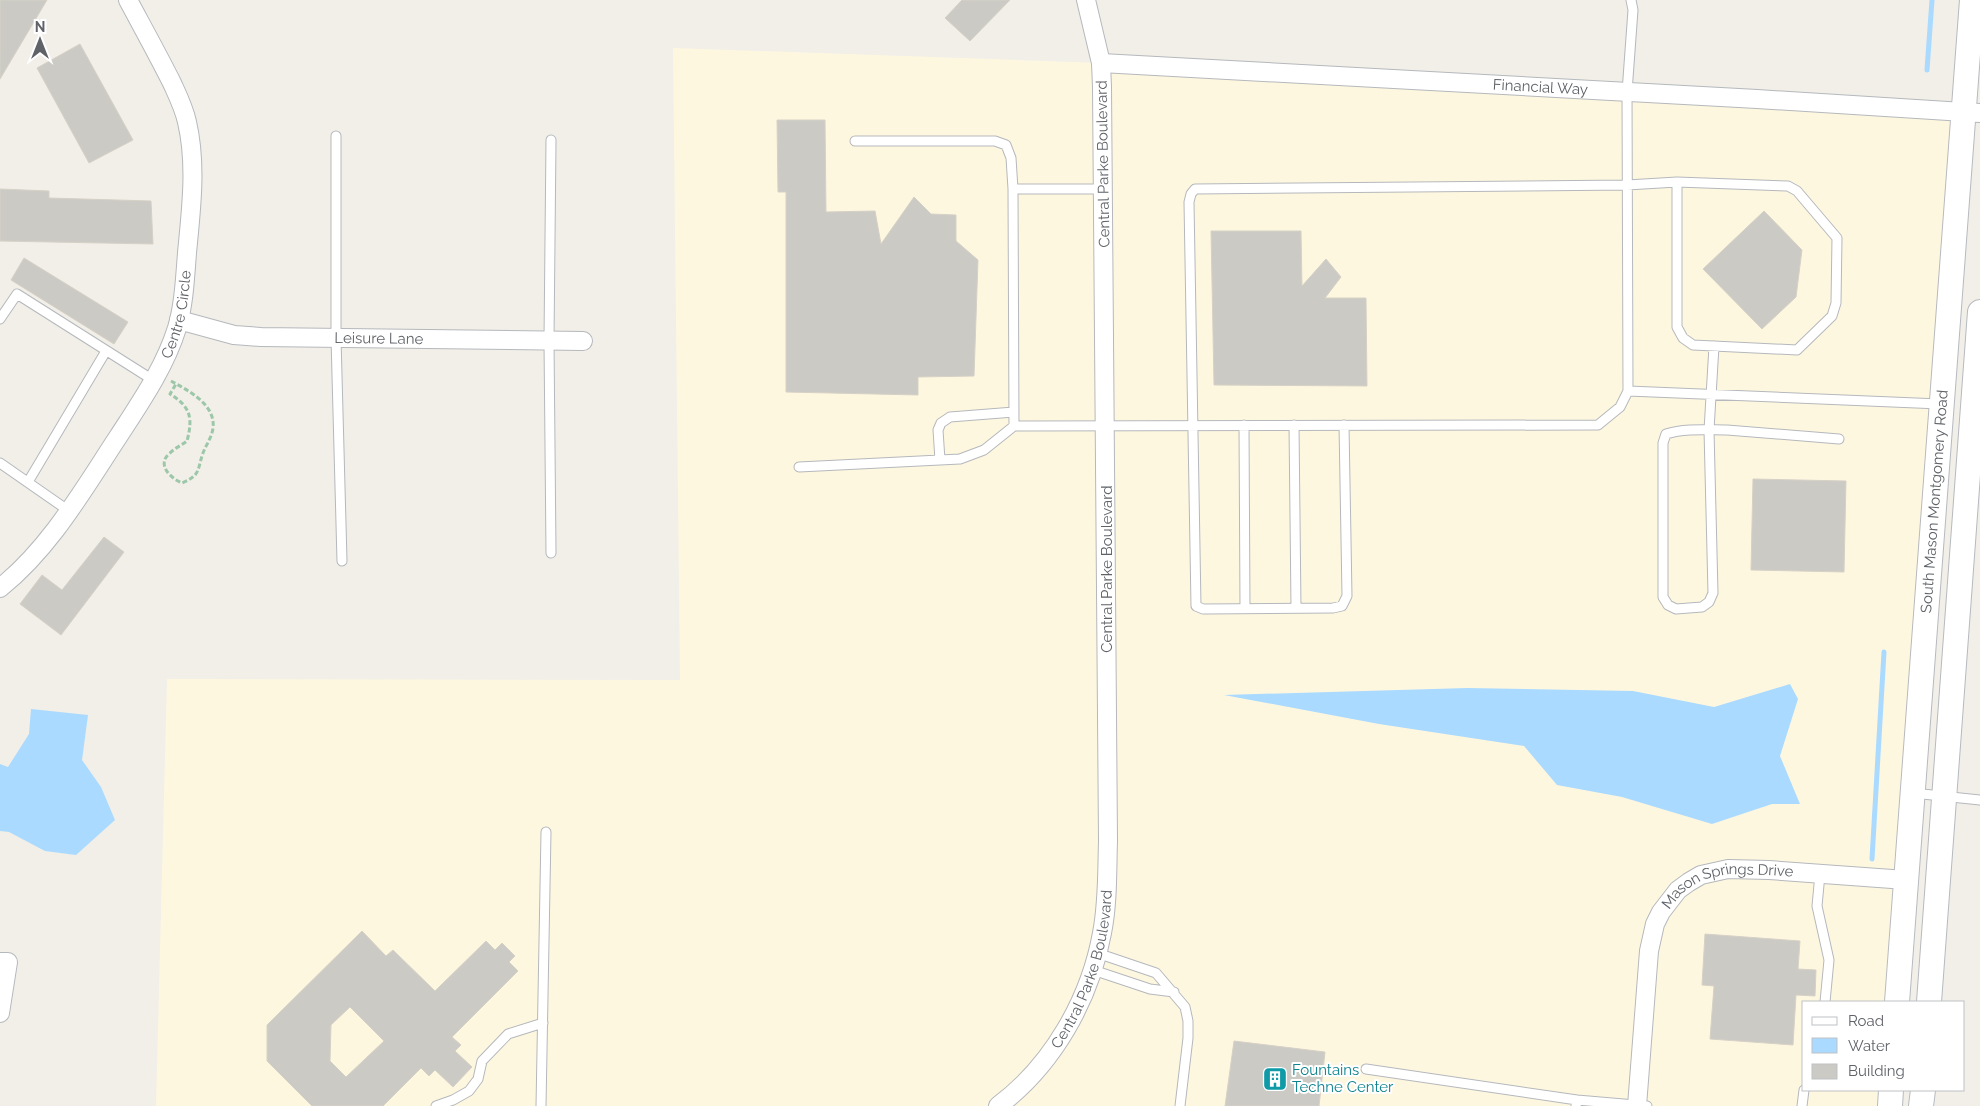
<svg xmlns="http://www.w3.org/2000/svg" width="1980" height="1106" font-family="Raleway,sans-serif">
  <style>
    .commercial { fill: #fef7e0 }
    .water { fill: #aadaff }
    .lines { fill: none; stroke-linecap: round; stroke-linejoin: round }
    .stream { stroke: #aadaff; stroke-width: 5 }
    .building { fill: #cccac5; stroke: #d6d1c6; fill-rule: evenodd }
    .service-casing { stroke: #b5b8bc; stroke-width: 11 }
    .minor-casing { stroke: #b5b8bc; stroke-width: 20 }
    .secondary-casing { stroke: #b6babf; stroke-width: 26 }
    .path { stroke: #9cc7a9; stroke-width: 3; stroke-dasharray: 5 2.5; stroke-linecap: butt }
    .service { stroke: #fff; stroke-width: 9 }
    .minor { stroke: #fff; stroke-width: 18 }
    .secondary { stroke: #fff; stroke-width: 24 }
    .labels { text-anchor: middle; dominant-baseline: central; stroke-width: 4; stroke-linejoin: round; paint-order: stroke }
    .street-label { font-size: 15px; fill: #5f6368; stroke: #fff }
    .culture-label { font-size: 15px; fill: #0d838f; stroke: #fff; text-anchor: start }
  </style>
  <rect width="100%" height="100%" fill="#f1efe8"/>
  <path class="commercial" d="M673,48l428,15 863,49 -67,890h-93v88h87l-1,16h-1734l11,-427 513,1z"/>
  <path class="water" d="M1790,684l8,15 -18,57 20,48h-28l-60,20 -90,-27 -65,-12 -33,-39 -145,-22 -155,-29 243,-7 166,3 81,16z
    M31,709l57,6 -6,45 19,27 14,33 -39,35 -31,-4 -36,-19 -9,-1v-67l8,3 21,-33z"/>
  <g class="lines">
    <path class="stream" d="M1927,70l5,-70
      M1872,859l12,-207"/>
  </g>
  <path class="building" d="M0,0h47l-47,79z
    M962,0h48l-40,41 -25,-23z
    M80,44l53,96 -44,23 -52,-95z
    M777,120h48l1,92 49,-1 6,33 33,-47 17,17 25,1v26l22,19 -4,116 -56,1v18l-132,-3v-200h-8z
    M0,189l49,2v7l102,3 2,43 -153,-3z
    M1764,211l38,39 -6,47 -34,32 -59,-60z
    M1211,231h90l1,55 24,-27 15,18 -16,21h41l1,88 -153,-1z
    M24,258l104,64 -14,22 -103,-64z
    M1753,479l93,2 -2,91 -93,-2z
    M104,537l20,15 -63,83 -41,-31 22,-29 20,15z
    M362,931l24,25 7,-6 42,41 51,-50 9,9 7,-7 13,13 -6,6 9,9 -66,66 9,8 -6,6 17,16 -19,20 -18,-17 -6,6 -8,-8 -38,38h-71l-45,-45v-36zM350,1007l34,34 -38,36 -16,-16 1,-36z
    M1705,934l95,7 -2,28 18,1 -1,26 -19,-1 -3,50 -83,-6 4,-53 -12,-1z
    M1234,1041l91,11 -6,54h-94z"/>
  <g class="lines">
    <defs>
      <path id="service" d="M336,136v202l6,223
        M551,140l-2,200 2,213
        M855,141h140l11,4 5,13 2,31
        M1104,189h-91l1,237 584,-1 22,-18 8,-16 -1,-299 6,-82 -2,-10
        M0,319l17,-25 136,86
        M1714,346l-5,84 4,163 -4,9 -7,5 -26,2 -8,-4 -5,-8v-154l3,-9c19,-6 41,-4 61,-4l112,9
        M1628,391l312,13
        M1244,425l1,183
        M1294,425l2,183
        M1344,425l3,171 -5,10 -9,2 -130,1 -7,-3 -7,-404 2,-8 4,-5 432,-4 50,-3 111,4 9,5 40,47 -1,65 -4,13 -35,34 -104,-5 -10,-7 -6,-11v-145
        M940,460l-2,-30 3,-7 9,-6 64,-5
        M0,463l69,48
        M799,467l161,-8 24,-9 30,-24
        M28,482l78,-131
        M1913,793l67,7
        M1820,874l-3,32 12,54 -4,42
        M1097,953l59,20 29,34 3,14v17l-8,68
        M1093,970l57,19 24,3
        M1366,1069l211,31
        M436,1106l17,-6 16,-9 9,-12 4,-18 26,-27 35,-11
        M541,1106l5,-274
        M1576,1106l1,-6 70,6
        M1802,1106l2,-16"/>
      <g id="minor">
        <path id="s1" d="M1101,63l656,36 223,14"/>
        <path id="s2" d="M179,320l55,15 27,2 322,4"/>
        <path id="s3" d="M0,588c50,-40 83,-98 118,-151 22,-34 47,-70 59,-109 7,-24 8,-50 10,-75 4,-43 10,-88 0,-131 -3,-14 -9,-26 -15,-39 -14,-28 -29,-55 -44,-83"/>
        <path d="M0,962h8l-8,51"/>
        <path id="s4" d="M998,1106c55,-41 92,-107 104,-173 6,-30 5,-62 6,-92l-6,-754 -1,-24 -15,-63"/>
        <path id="s5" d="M1637,1106l12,-155 6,-27 6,-12 17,-22 11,-8 12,-7 27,-6 41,1 137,10"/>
      </g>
      <g id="secondary">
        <path id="s6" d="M1897,1002l75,-1002"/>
        <path d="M1929,1002l51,-690"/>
        <path d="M1890,1106l1,-16"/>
        <path d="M1921,1106l2,-16"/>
      </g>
    </defs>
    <use href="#service" class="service-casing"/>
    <use href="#minor" class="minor-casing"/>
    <use href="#secondary" class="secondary-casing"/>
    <path class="path" d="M171,381c16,9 45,23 42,47 -1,9 -7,17 -10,25 -6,17 -2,22 -21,30 -12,-5 -26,-19 -12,-30 5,-5 12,-8 17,-12 6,-23 4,-34 -17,-47l6,-10"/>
    <use href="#service" class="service"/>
    <use href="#minor" class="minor"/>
    <use href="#secondary" class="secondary"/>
  </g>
  <defs>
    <symbol id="building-square" viewBox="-11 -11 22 22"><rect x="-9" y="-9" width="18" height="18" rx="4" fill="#0f9aa8" stroke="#fff"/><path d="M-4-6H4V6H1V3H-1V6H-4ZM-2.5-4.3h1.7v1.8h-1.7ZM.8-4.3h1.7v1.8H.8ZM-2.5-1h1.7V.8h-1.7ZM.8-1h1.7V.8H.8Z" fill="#fff"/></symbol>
  </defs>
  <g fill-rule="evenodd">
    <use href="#building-square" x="1261" y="1065" width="28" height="28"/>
  </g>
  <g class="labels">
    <g class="street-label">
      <text stroke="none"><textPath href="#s1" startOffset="440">Financial Way</textPath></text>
      <text transform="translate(1103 164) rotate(-91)">Central Parke Boulevard</text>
      <text stroke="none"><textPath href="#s3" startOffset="330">Centre Circle</textPath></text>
      <text stroke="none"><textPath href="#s2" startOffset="202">Leisure Lane</textPath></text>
      <text stroke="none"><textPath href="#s6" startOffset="502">South Mason Montgomery Road</textPath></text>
      <text transform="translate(1107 569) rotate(-90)">Central Parke Boulevard</text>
      <text stroke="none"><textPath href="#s5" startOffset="274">Mason Springs Drive</textPath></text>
      <text stroke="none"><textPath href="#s4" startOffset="166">Central Parke Boulevard</textPath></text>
    </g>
    <g class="culture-label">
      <text x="1292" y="1070">Fountains<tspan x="1292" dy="17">Techne Center</tspan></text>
    </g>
  </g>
  <rect x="1802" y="1001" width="162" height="90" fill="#ffffff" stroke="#bfc1c3"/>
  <rect x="1812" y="1017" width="25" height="8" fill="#ffffff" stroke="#bfc1c3"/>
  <text x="1848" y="1026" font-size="15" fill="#5f6368">Road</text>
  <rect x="1812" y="1038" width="25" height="15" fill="#aadaff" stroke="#bfc1c3"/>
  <text x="1848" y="1051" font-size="15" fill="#5f6368">Water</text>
  <rect x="1812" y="1064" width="25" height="15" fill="#cccac5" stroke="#bfc1c3"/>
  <text x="1848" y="1076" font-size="15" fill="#5f6368">Building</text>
  <g transform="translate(40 40)" stroke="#ffffff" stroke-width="4" paint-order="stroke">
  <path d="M0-4L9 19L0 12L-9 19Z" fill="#5f6368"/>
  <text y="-8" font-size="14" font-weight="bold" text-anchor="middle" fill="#5f6368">N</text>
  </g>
</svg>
